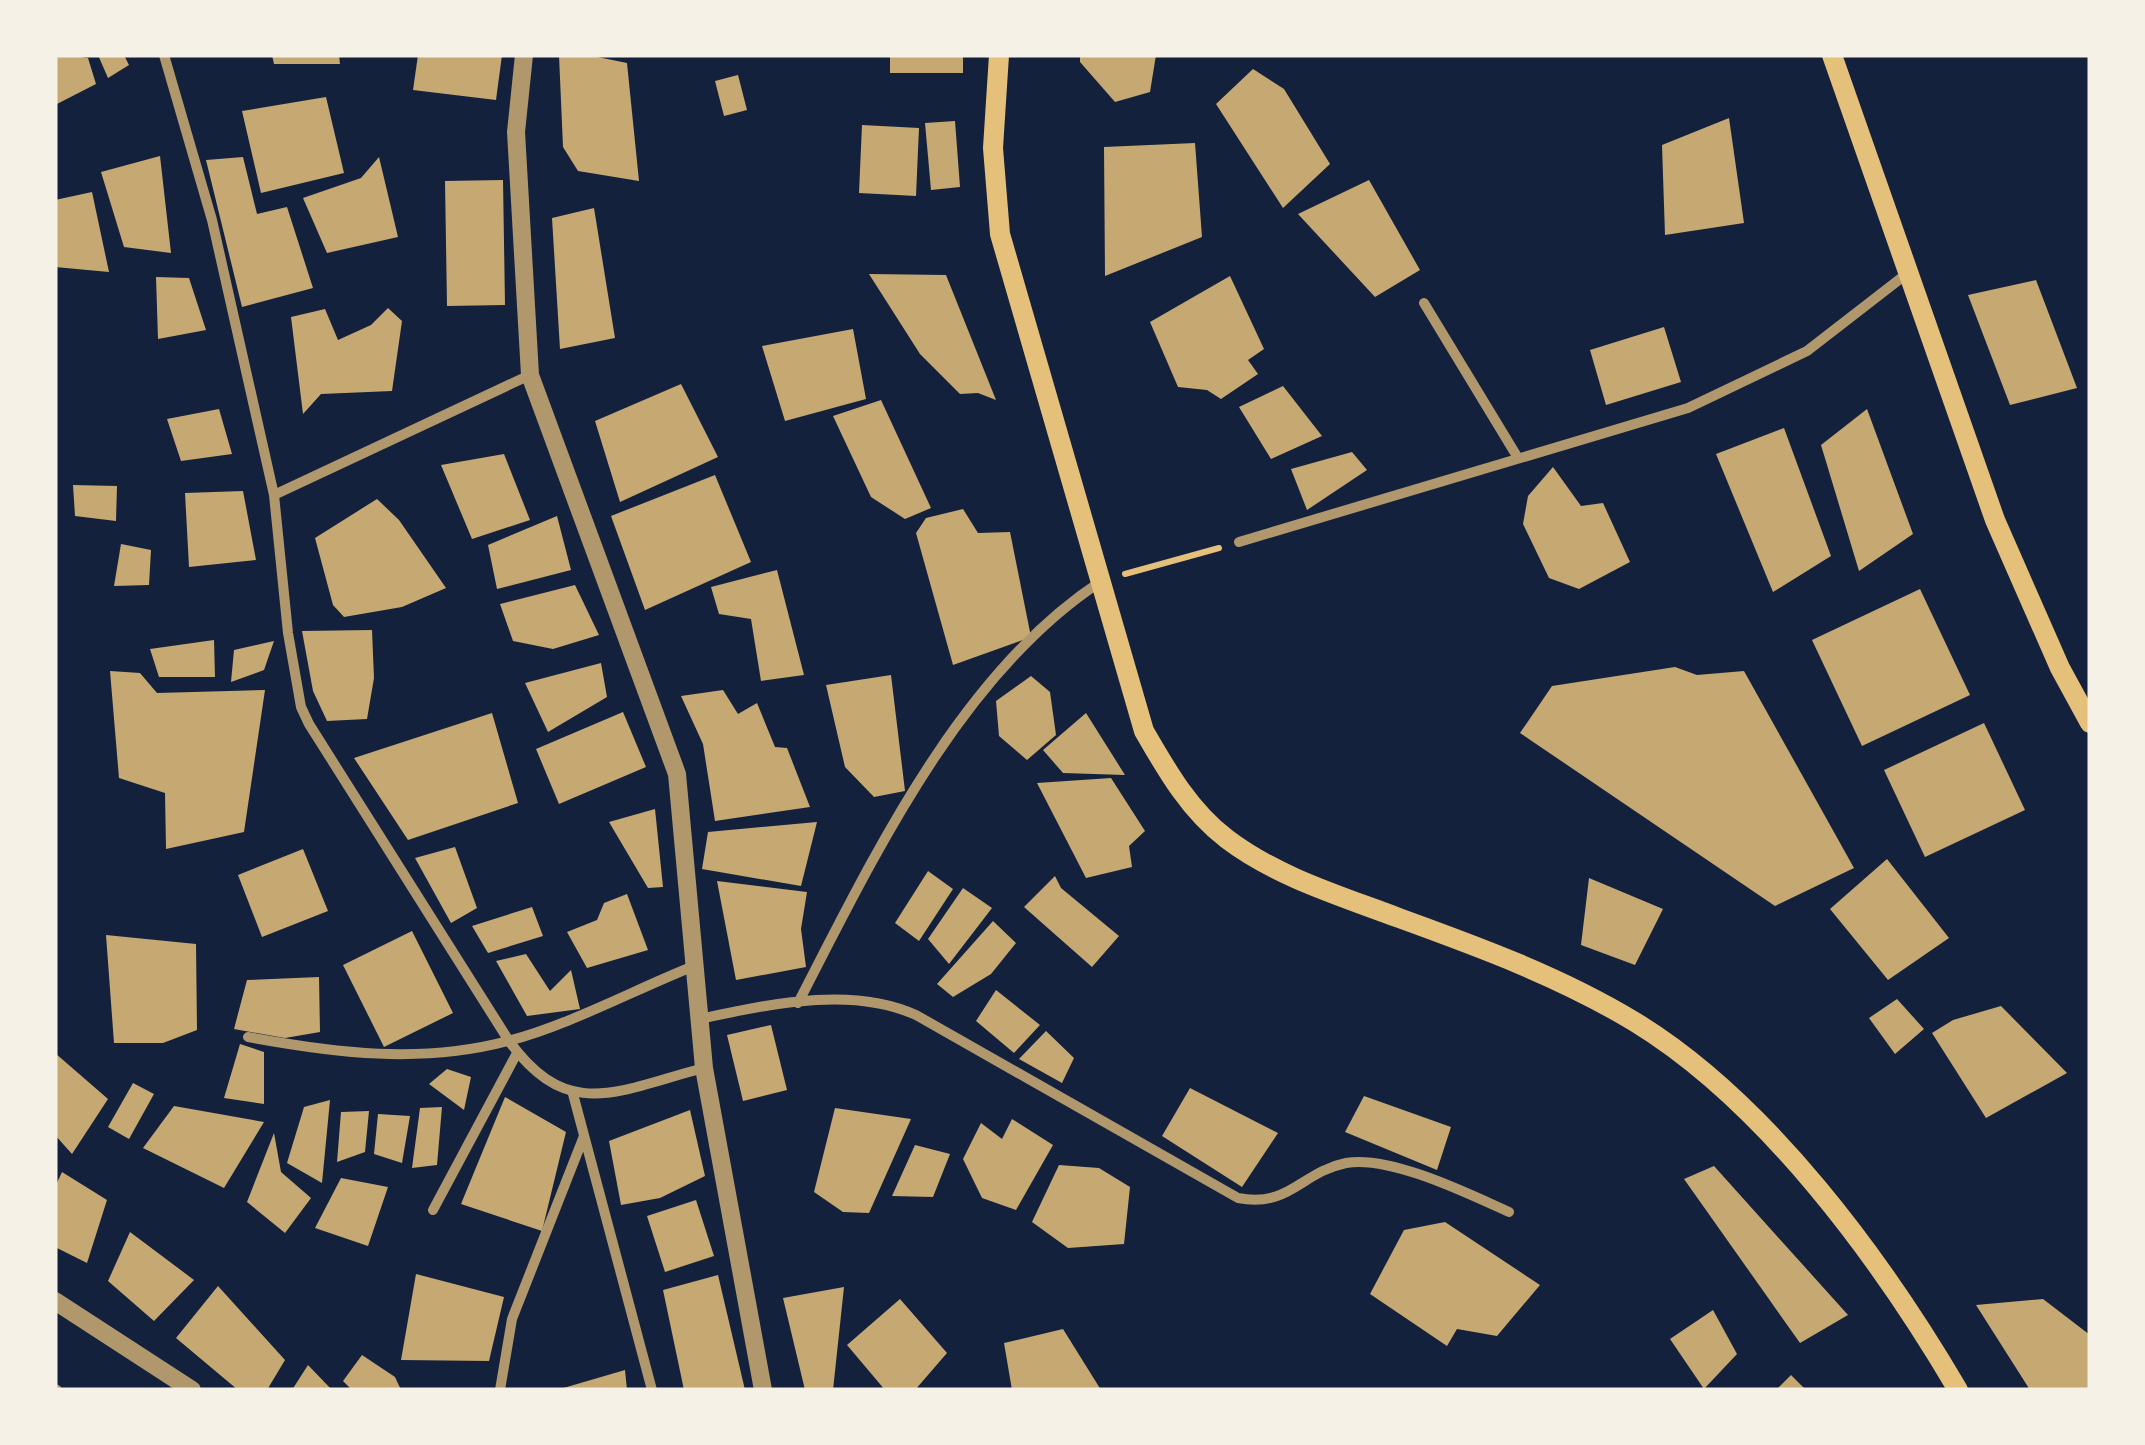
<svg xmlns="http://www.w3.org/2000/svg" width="2145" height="1445" font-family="'DejaVu Sans',sans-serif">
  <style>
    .building { fill: #c6a872 }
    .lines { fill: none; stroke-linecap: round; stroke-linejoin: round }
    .path { stroke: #e5c07b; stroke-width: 6 }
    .minor { stroke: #b1986c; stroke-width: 10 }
    .tertiary { stroke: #b1986c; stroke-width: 18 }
    .secondary { stroke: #e5c07b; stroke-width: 20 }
  </style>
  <rect width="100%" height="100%" fill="#14213d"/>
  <path class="building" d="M67,55l21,3 8,26 -41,21v-48z
    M98,55h26l5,10 -21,13z
    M272,55h67l1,9h-66z
    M418,55h84l-6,45 -83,-10z
    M559,55h29l39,8 12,118 -61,-10 -15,-24z
    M890,55h73v18h-73z
    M1080,55h76l-6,37 -35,10 -35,-40z
    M1253,69l31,20 46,75 -47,44 -67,-104z
    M738,75l9,35 -23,6 -9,-35z
    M326,97l18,76 -83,20 -19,-82z
    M1729,118l15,105 -79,12 -3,-90z
    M955,121l5,66 -29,3 -6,-67z
    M862,125l57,3 -3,68 -57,-3z
    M1195,143l7,94 -97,39 -1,-129z
    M160,156l11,97 -47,-6 -23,-75z
    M243,157l14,57 30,-7 26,81 -71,19 -36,-147z
    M379,157l19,80 -71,16 -24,-55 58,-20z
    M503,180l2,125 -58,1 -2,-125z
    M1369,180l51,90 -45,27 -77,-83z
    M92,192l17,80 -54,-5v-67z
    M594,208l21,130 -55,11 -8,-131z
    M869,274l77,1 50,125 -18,-7 -18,1 -40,-40z
    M1230,276l34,73 -16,11 10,14 -37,25 -14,-9 -29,-3 -28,-65z
    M156,277l33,1 17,52 -48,9z
    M2036,280l41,108 -67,17 -42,-110z
    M388,308l14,13 -10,70 -71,3 -18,20 -12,-97 34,-8 13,31 33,-15z
    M1664,327l17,55 -75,23 -16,-55z
    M853,329l13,70 -81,22 -23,-75z
    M681,384l37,73 -98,45 -25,-81z
    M1283,386l39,50 -51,23 -32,-52z
    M881,400l50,108 -26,11 -34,-22 -38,-81z
    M219,409l13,45 -51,7 -14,-42z
    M1867,409l46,125 -54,37 -38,-126z
    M1784,428l47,128 -58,36 -57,-138z
    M1352,452l15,18 -60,40 -16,-41z
    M504,454l26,66 -58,19 -31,-74z
    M1553,467l28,39 22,-3 27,59 -51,27 -30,-11 -26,-54 5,-28z
    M715,475l36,87 -106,48 -34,-94z
    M73,485l44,1 -1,35 -41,-5z
    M243,491l13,69 -67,7 -4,-74z
    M377,499l22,21 47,68 -44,19 -58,10 -11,-12 -18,-67z
    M963,509l15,24 32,-1 21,105 -78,28 -37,-132 10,-15z
    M557,516l14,54 -74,19 -9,-44z
    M121,544l30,6 -2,35 -35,1z
    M777,570l27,105 -43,6 -10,-62 -32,-5 -8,-27z
    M575,585l24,50 -46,14 -40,-8 -13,-37z
    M1920,589l50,106 -108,51 -50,-106z
    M372,630l2,48 -7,41 -40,2 -14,-30 -11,-60z
    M214,640l1,37h-56l-9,-28z
    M274,641l-10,29 -33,12 3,-32z
    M601,663l6,34 -59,35 -23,-49z
    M1675,667l22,8 47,-4 110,197 -79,38 -255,-173 32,-47z
    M110,671l30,2 17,20 108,-3 -21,142 -78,17 -1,-56 -46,-15z
    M891,675l14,116 -31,6 -29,-30 -19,-82z
    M1031,676l19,16 6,43 -29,25 -28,-24 -3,-35z
    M723,690l15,24 19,-11 18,44 12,1 23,59 -95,14 -12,-77 -22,-48z
    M623,712l23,55 -87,37 -23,-55z
    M492,713l26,90 -110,37 -54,-82z
    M1086,713l39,62 -62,-2 -20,-23z
    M1984,723l41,87 -100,47 -41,-87z
    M1111,778l34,53 -16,15 3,21 -46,11 -49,-95z
    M655,809l8,78 -15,1 -39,-66z
    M817,822l-16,64 -99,-17 6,-37z
    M455,847l22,61 -26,15 -36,-65z
    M303,849l25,62 -66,26 -24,-62z
    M1887,859l62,79 -61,42 -58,-71z
    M928,871l25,18 -34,52 -24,-18z
    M1055,876l6,12 58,48 -27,31 -68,-60z
    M1589,878l74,31 -28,56 -54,-20z
    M717,881l90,11 -6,37 5,38 -70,13z
    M963,888l29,20 -43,56 -21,-25z
    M627,894l21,56 -61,18 -20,-36 30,-12 7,-17z
    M532,907l11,29 -55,17 -16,-27z
    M993,921l23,22 -25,31 -38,23 -16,-13z
    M412,931l41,82 -69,34 -41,-82z
    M106,935l90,9 1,86 -34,13h-49z
    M526,954l24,37 21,-21 9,39 -53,7 -31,-55z
    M319,977l1,55 -35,6 -51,-9 13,-49z
    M996,990l44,35 -26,28 -38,-32z
    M1897,999l27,30 -29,25 -26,-36z
    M2001,1006l66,67 -81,45 -54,-85 21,-13z
    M771,1025l16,65 -44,11 -16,-66z
    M1046,1031l28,27 -12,25 -43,-24z
    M240,1044l24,8v52l-40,-6z
    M55,1053l53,46 -36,55 -17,-19z
    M447,1069l24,8 -7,33 -35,-26z
    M133,1083l21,11 -25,45 -21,-12z
    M1190,1088l88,45 -36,54 -80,-51z
    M1364,1096l87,31 -14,43 -92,-38z
    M505,1097l61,35 -24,99 -81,-27z
    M330,1100l-8,83 -35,-20 17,-56z
    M174,1106l90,16 -40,66 -81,-40z
    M442,1107l-5,58 -25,3 8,-60z
    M835,1108l76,11 -42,94 -26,-1 -29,-20z
    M690,1110l15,66 -45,22 -39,7 -12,-64z
    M369,1111l-4,41 -28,10 4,-50z
    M378,1114l32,2 -8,47 -28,-9z
    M1012,1119l41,26 -37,65 -34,-12 -19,-39 18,-36 21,16z
    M274,1133l7,39 30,26 -26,35 -38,-31z
    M915,1145l35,9 -17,43 -41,-1z
    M1059,1165l40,3 31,19 -6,57 -56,4 -36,-26z
    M1714,1166l134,149 -48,28 -116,-164z
    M62,1172l45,28 -20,63 -32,-16v-60z
    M341,1178l47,9 -20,59 -53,-18z
    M696,1200l18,56 -49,16 -18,-56z
    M1445,1222l95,63 -43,51 -40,-7 -10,17 -77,-52 34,-64z
    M130,1232l64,48 -40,41 -46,-40z
    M416,1274l88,23 -15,64 -88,-1z
    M718,1275l27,115h-61l-21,-100z
    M218,1286l67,74 -18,30h-29l-62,-52z
    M844,1287l-11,103h-28l-22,-92z
    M900,1299l47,54 -32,37h-30l-38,-45z
    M2043,1299l47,36v55h-60l-54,-85z
    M1713,1310l24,44 -33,35 -34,-50z
    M1063,1329l38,61h-89l-8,-47z
    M362,1355l33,22 6,13h-49l-9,-9z
    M308,1365l24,25h-40z
    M625,1370l2,20h-67v-1z
    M1791,1375l15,15h-30z"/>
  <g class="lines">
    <path class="path" d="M1125,574l94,-26"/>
    <path class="minor" d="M164,55l48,165 62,275 14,138 13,74 8,17 200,317c60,83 112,48 195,27
      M1424,303l94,155
      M274,495l256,-120
      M1239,542l449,-134 119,-57 102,-79
      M798,1003c75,-145 162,-329 302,-421
      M699,1019c69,-14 151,-34 217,-4l322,183c52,10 63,-26 108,-35 44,-8 123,31 163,49
      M248,1037c87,16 173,27 260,4 59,-15 128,-52 186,-75
      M573,1094l79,296
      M433,1210l84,-157
      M55,1389l2,1
      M500,1390l12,-71 72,-183"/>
    <path class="tertiary" d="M524,55l-8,77 14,243 147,399 27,294 59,322
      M55,1301l137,89"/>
    <path class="secondary" d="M999,55l-6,93 7,86 144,497c23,40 46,80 83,108 50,38 114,57 172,79 80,29 162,59 236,104 131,80 246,237 323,368
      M1832,55l163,465 65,148 30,55"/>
  </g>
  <rect width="2145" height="1445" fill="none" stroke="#f6f1e7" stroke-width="115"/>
</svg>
